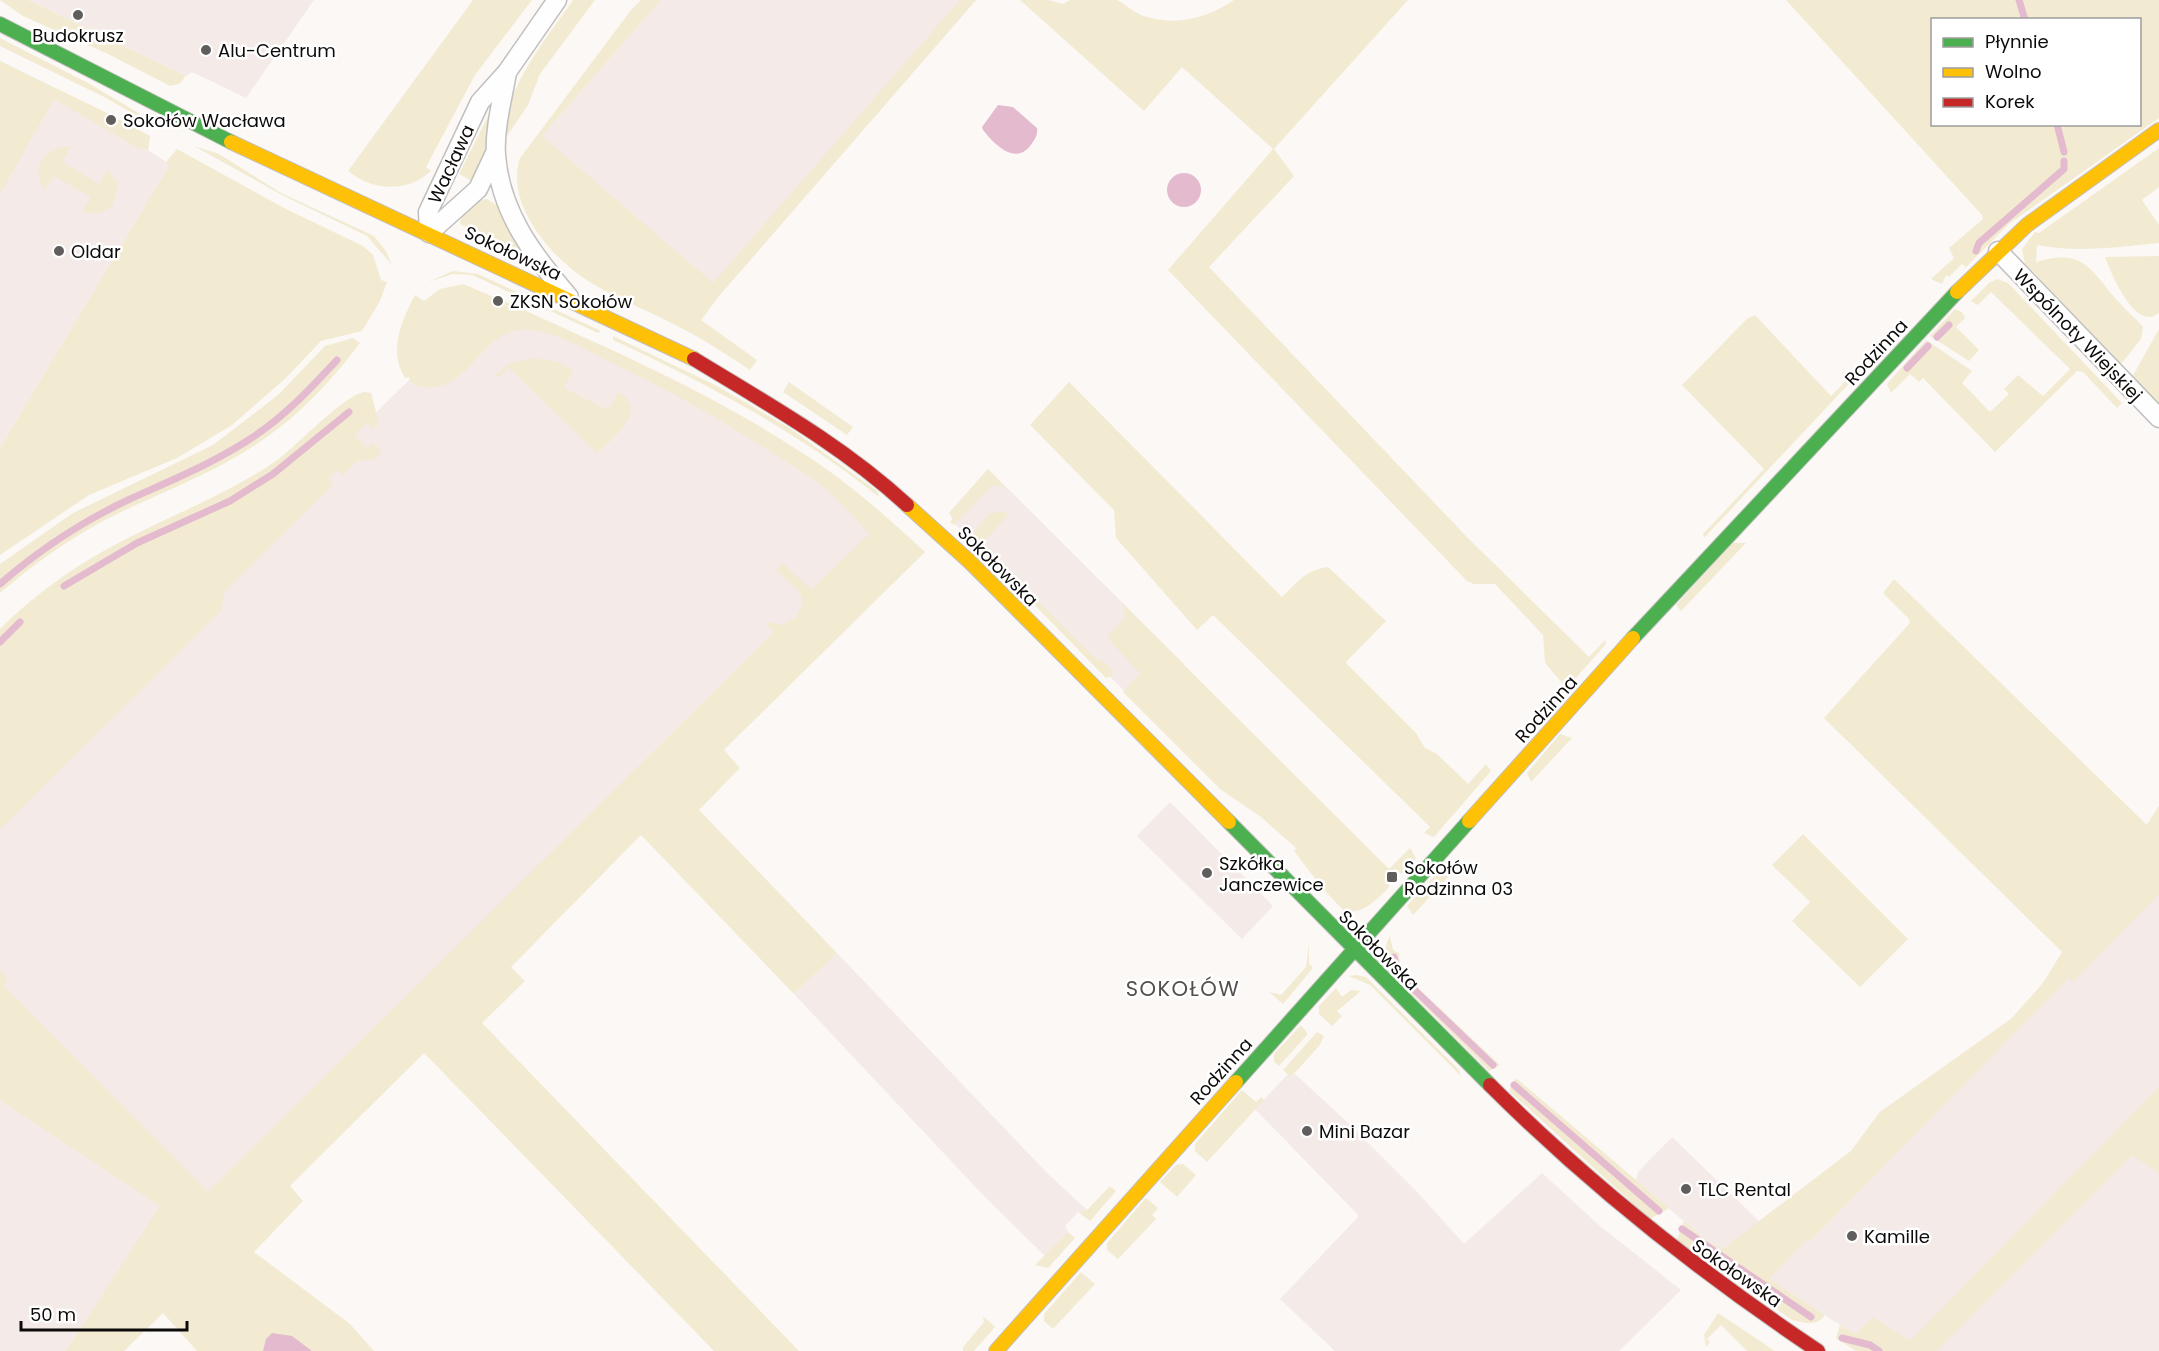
<svg xmlns="http://www.w3.org/2000/svg" width="2159" height="1351" font-family="Poppins,sans-serif">
  <style>
    .built { fill: #f4eae7 }
    .green { fill: #f2ebd2; fill-rule: evenodd }
    .water { fill: #e4bace }
    .lines { fill: none; stroke-linecap: round; stroke-linejoin: round }
    .stream { stroke: #e4bace; stroke-width: 7 }
    .street-casing { stroke: #c1bfbe; stroke-width: 21 }
    .fast-casing { stroke: #c1bfbe; stroke-width: 16 }
    .slow-casing { stroke: #c1bfbe; stroke-width: 16 }
    .jam-casing { stroke: #c1bfbe; stroke-width: 16 }
    .street { stroke: #fefefe; stroke-width: 18 }
    .fast { stroke: #4caf50; stroke-width: 14 }
    .slow { stroke: #ffc107; stroke-width: 14 }
    .jam { stroke: #c62828; stroke-width: 14 }
    .poi-dot { fill: #605e5d; stroke: #fff; stroke-width: 2 }
    .labels { text-anchor: middle; dominant-baseline: central; stroke-width: 5; stroke-linejoin: round; paint-order: stroke }
    .poi-label { font-size: 18px; fill: #0d0b0a; stroke: #fff; text-anchor: start }
    .street-label { font-size: 18px; fill: #0d0b0a; stroke: #fff }
    .quarter-label { font-size: 21px; letter-spacing: 1.5px; fill: #544f4d; stroke: #fff }
  </style>
  <rect width="100%" height="100%" fill="#fbf8f6"/>
  <path class="built" d="M28,0h286l-68,98 -54,-26 -6,4z
    M661,0h315l-257,296 -18,24 -181,-159z
    M0,61l150,75 -2,14 23,15 -171,283z
    M496,299l-1,3 8,1 205,96 177,131 -761,821h-124v-567l409,-404v-12z
    M988,469l196,195 -43,43 -30,-29 2,-7 -12,-11 -3,1 -117,-117 28,-30 -40,24 -14,-14 -6,-11z
    M1170,802l103,104 -31,33 -105,-103z
    M2159,806v545h-254l-44,-13 -153,-96 -72,-62 2,-8 34,-35 87,84 92,-70 29,-39 131,-93 32,-36z
    M837,953l211,221 39,36 -9,2 -13,14 3,6 -23,24 -61,-60 -190,-202z
    M1288,1074l3,3 4,-3 50,46 74,74 45,50 78,-71 58,53 81,64 -62,61h-284l-55,-52 79,-83 -104,-107z"/>
  <path class="green" d="M0,0h28l158,76 -7,8 -9,2 -62,-32 -85,-38z
    M473,0h59l-57,75 -49,92 5,4c-23,22 -59,20 -83,0z
    M573,0h22l-55,74 -12,31 -21,31c-10,-38 45,-105 66,-136z
    M641,0h20l-119,136 171,147 247,-283h16l-257,296 -18,24 56,40 -7,10c-23,-15 -46,-31 -71,-43 -31,-17 -68,-30 -97,-50 -34,-24 -77,-75 -62,-119l111,-148z
    M1020,0h28l15,4 7,-4c10,0 38,0 47,0 8,4 15,11 24,15 33,12 65,4 93,-15h174l-134,149 20,27 -85,91 258,270 122,120 16,-17 1,4 -55,62 -7,-3 19,-19 -18,-21 -2,-28 -48,-51h-21l-7,-3 -299,-311 105,-121 -91,-82 -38,44z
    M1786,0h373v118l-150,106 -43,43 -4,-3 -13,13 -3,-2 -4,9 -11,-5 23,-21 -5,-10 34,-29 -1,-4zM1932,20h208v104h-208z
    M0,38l88,45 59,35 4,6 -45,-26 -106,-52z
    M0,61l107,52 -4,8 10,6 5,-8 32,17 -2,14 -10,-2 -84,-49 -54,95z
    M490,112l-3,34 -11,32 -6,2 -11,-6z
    M194,146l25,8 62,39 93,43 12,15 6,14 -25,-29 -85,-41z
    M62,147h9l-9,15 37,22 9,-15 10,16 -6,21 -12,7 -18,-1 9,-15 -37,-21 -10,14c-12,-19 -4,-37 18,-43z
    M2159,148v39l-17,13 17,25v18c-40,4 -83,10 -122,2l-1,17c51,-15 54,10 84,41 7,9 16,15 23,24l-2,12 -20,25 -6,-2 -78,-82 2,-2 -14,-14 -3,-15 13,-17 4,1z
    M177,149l109,60 77,37 10,9 8,25 6,2 -7,19 -18,30 -41,10 -35,37 -54,47 -55,33 -88,37 -89,60v-107l170,-283 -4,-3z
    M487,199l11,7 27,50 -65,-32 1,-7 19,-17z
    M2159,256v57c-23,20 -48,-39 -54,-56z
    M453,271l25,3 123,57 -3,2 -126,-58 -19,-1 -25,8z
    M1997,279l11,4 114,120 -5,5 -34,-36 -6,-1 -82,81 -72,-74 -4,4 -9,-8 -19,19 -4,-9 39,-44 46,31 -10,12 28,29 19,-18 -5,-5 14,-14 25,21 27,-27 -79,-77 -13,13 -7,-4 18,-18z
    M463,284l33,14 -1,4 5,2 2,-4c103,47 207,91 302,154 44,28 83,63 121,98l-201,198 16,18 -41,42 138,143 -43,41 -153,-159 -130,132 14,14 -43,42 317,328h-85l-290,-298 -134,133 13,15 -49,51 96,72 24,27h-177l-34,-38 -39,38h-58l94,-145 -160,-106v-130l8,8 -4,8 204,206 566,-560 -8,-7 3,-3 12,3 15,-7 7,-16 -4,-11 -23,-21 7,-7 28,27 58,-56c-14,-17 -31,-34 -48,-49 -15,-12 -33,-22 -49,-32 -52,-35 -106,-64 -162,-91 -27,-13 -59,-34 -89,-32 -45,3 -53,71 -107,55l-5,-8 -4,1c-17,-28 -4,-56 10,-83l9,6 16,-12z
    M1955,309l7,3 3,6 -9,9 23,23 -10,11 -39,-25z
    M1755,315l76,81 25,-26 2,4 -154,164 -1,-4 61,-65 -82,-84 66,-67z
    M2159,329v79l-28,-29z
    M613,336l106,51 72,42 86,62 2,6c-81,-65 -171,-113 -266,-157z
    M353,338l7,5c-30,40 -65,77 -108,104 -46,30 -98,48 -147,73 -38,20 -72,45 -105,73v-29l73,-51 140,-68 65,-50 47,-49z
    M531,358l24,3 18,9 -9,18 44,22 10,-18c32,19 -5,46 -21,61l-88,-85 -11,10 -3,-3 12,-10z
    M789,382l64,45 -6,8 -64,-43z
    M1069,382l213,215c15,-15 24,-27 46,-30l58,54 -40,41 1,2 69,69 9,15 12,6 31,30 18,-20 5,7 -57,66 -10,-4 6,-6 -5,-5 -212,-207 -16,15 -81,-92 -2,-28 -84,-85z
    M365,392l6,1 8,30 -6,6 -6,-6 -13,12 13,13 6,-5 9,9c-8,10 -12,7 -23,9 -6,2 -12,9 -16,14l-6,-5 -9,9 5,6 -108,106 -4,20 -221,218v-200c36,-36 77,-65 122,-88 52,-27 106,-47 154,-80 21,-15 70,-68 89,-69z
    M988,469l18,19 -7,-3 -7,1 -38,39 -4,-3 4,-4 -5,-5z
    M999,511l11,3 -29,30 117,117 3,-2 12,12 -1,6 -6,1 -137,-140 20,-24z
    M1733,543h13l-65,68 -5,-6z
    M1894,579l253,246 12,-19v88l-86,88 -4,-4 -260,264 -3,-2 -37,39 56,36c-8,12 -20,8 -33,5l-115,-80 7,-19 24,21 15,7 128,-98 29,-39 131,-93 32,-36 19,-31 -238,-234 86,-95 -2,-5 -25,-25z
    M1123,604l266,265 21,-21 6,10 -15,16 -6,-5 -11,11 6,6c-11,12 -29,31 -47,24l-20,-21 -29,-38 2,-3 -35,-31 -41,-28 -97,-97 17,-19 -32,-34 1,-5 16,-16z
    M1560,734l12,4 -41,44 -4,-9z
    M1803,834l105,105 -48,48 -68,-66 18,-19 -38,-37z
    M1438,872l12,3 -37,40 -6,-9z
    M1390,936l3,14 6,3 1,18 100,94 -11,6 -99,-99 5,-5c-10,-10 -12,-19 -5,-31z
    M1309,943v20l4,5 -30,36 -14,-12 12,3 25,-28z
    M1356,975l10,2 93,93 2,6 -91,-91 -21,-9z
    M1336,988l6,9 9,-7 10,1 -24,20 5,5 -10,10 -13,-12v-8z
    M1301,1025l7,9 -29,32 -5,-4v-8z
    M1317,1032l7,4 -4,9 -29,32 -8,-7z
    M1516,1078l153,130 -19,11 -141,-128z
    M2159,1087v86l-27,-18 -195,196h-81l-20,-13 4,-13 15,9 18,-17 37,24z
    M1242,1090l14,12 5,-5 3,3 -57,62 -12,-11v-7z
    M1183,1164l13,11 -19,22 -17,-15 16,-17z
    M1110,1186l6,5 -26,30 -12,-9 9,-2z
    M1146,1198l12,10 -6,7 4,4 -38,40 -11,-9v-7z
    M1068,1232l7,6 -27,30 -13,-3z
    M1081,1272l14,12 -42,45 -9,-8v-7z
    M1718,1313l57,38h-28l-26,-26 -14,14 3,3 -4,5 -2,-12z
    M983,1316l12,11 -21,24h-11v-4l21,-25z"/>
  <path class="water" d="M998,105l15,2 24,21c1,7 -2,12 -7,18 -15,19 -35,-1 -47,-16l-1,-3z
    M1167 190a17 17 0 1 1 34 0a17 17 0 1 1-34 0Z
    M272,1333l20,3 20,15h-49l3,-12z"/>
  <g class="lines">
    <path class="stream" d="M2019,0l6,20
      M2057,124l7,28
      M1976,251l3,-8 85,-74v-8
      M1937,337l12,-12
      M1907,368l21,-22
      M0,584c39,-34 83,-63 130,-85 42,-19 84,-36 123,-62 32,-21 58,-49 84,-77
      M64,586l73,-43 93,-42 43,-27 76,-62
      M0,642l20,-20
      M1394,957l6,19 93,89
      M1514,1085l145,126
      M1682,1229l129,88
      M1842,1338l28,7 9,6"/>
    <defs>
      <path id="street" d="M507,72c-4,25 -13,57 -11,83 4,57 37,100 73,142
        M429,233l-1,-21 52,-110 27,-30 50,-72
        M429,233l49,-44 17,-36
        M1998,251l161,167"/>
      <path id="fast" d="M0,24l231,118
        M1633,638l324,-346
        M1229,822l261,263
        M1236,1082l233,-261"/>
      <path id="slow" d="M231,142l463,217
        M1957,292l70,-67 132,-95
        M907,505l63,57 259,260
        M1469,821l164,-183
        M996,1351l240,-269"/>
      <path id="jam" d="M694,359c74,45 149,87 213,146
        M1490,1085c100,100 210,187 328,266"/>
    </defs>
    <use href="#street" class="street-casing"/>
    <use href="#fast" class="fast-casing"/>
    <use href="#slow" class="slow-casing"/>
    <use href="#jam" class="jam-casing"/>
    <use href="#street" class="street"/>
    <use href="#fast" class="fast"/>
    <use href="#slow" class="slow"/>
    <use href="#jam" class="jam"/>
  </g>
  <g class="poi-dot">
    <circle cx="78" cy="15" r="6"/>
    <circle cx="206" cy="50" r="6"/>
    <circle cx="111" cy="120" r="6"/>
    <circle cx="59" cy="251" r="6"/>
    <circle cx="498" cy="301" r="6"/>
    <circle cx="1207" cy="873" r="6"/>
    <rect x="1386" y="871" width="12" height="12" rx="3"/>
    <circle cx="1307" cy="1131" r="6"/>
    <circle cx="1686" cy="1189" r="6"/>
    <circle cx="1852" cy="1236" r="6"/>
  </g>
  <g class="labels">
    <g class="poi-label">
      <text x="78" y="35" text-anchor="middle">Budokrusz</text>
      <text x="218" y="50">Alu-Centrum</text>
      <text x="123" y="120">Sokołów Wacława</text>
      <text x="71" y="251">Oldar</text>
      <text x="510" y="301">ZKSN Sokołów</text>
      <text x="1219" y="863">Szkółka<tspan x="1219" dy="21">Janczewice</tspan></text>
      <text x="1404" y="867">Sokołów<tspan x="1404" dy="21">Rodzinna 03</tspan></text>
      <text x="1319" y="1131">Mini Bazar</text>
      <text x="1698" y="1189">TLC Rental</text>
      <text x="1864" y="1236">Kamille</text>
    </g>
    <g class="street-label">
      <text transform="translate(451 164) rotate(-65)">Wacława</text>
      <text transform="translate(513 253) rotate(25)">Sokołowska</text>
      <text transform="translate(2078 335) rotate(46)">Wspólnoty Wiejskiej</text>
      <text transform="translate(1876 352) rotate(-47)">Rodzinna</text>
      <text transform="translate(998 566) rotate(45)">Sokołowska</text>
      <text transform="translate(1546 709) rotate(-48)">Rodzinna</text>
      <text transform="translate(1379 950) rotate(45)">Sokołowska</text>
      <text transform="translate(1221 1071) rotate(-48)">Rodzinna</text>
      <text transform="translate(1737 1273) rotate(35)">Sokołowska</text>
    </g>
    <g class="quarter-label">
      <text x="1183" y="988">SOKOŁÓW</text>
    </g>
  </g>
  <rect x="1931" y="18" width="210" height="108" fill="#ffffff" stroke="#9e9d9d" stroke-width="1.5"/>
  <rect x="1943" y="38" width="30" height="9" fill="#4caf50" stroke="#9e9d9d" stroke-width="1.5"/>
  <text x="1985" y="48" font-size="18" fill="#0d0b0a">Płynnie</text>
  <rect x="1943" y="68" width="30" height="9" fill="#ffc107" stroke="#9e9d9d" stroke-width="1.5"/>
  <text x="1985" y="78" font-size="18" fill="#0d0b0a">Wolno</text>
  <rect x="1943" y="98" width="30" height="9" fill="#c62828" stroke="#9e9d9d" stroke-width="1.5"/>
  <text x="1985" y="108" font-size="18" fill="#0d0b0a">Korek</text>
  <path d="M21 1321v9h166v-9" fill="none" stroke="#0d0b0a" stroke-width="3"/>
  <text x="30" y="1321" font-size="18" fill="#0d0b0a" stroke="#ffffff" stroke-width="4.5" paint-order="stroke">50 m</text>
</svg>
